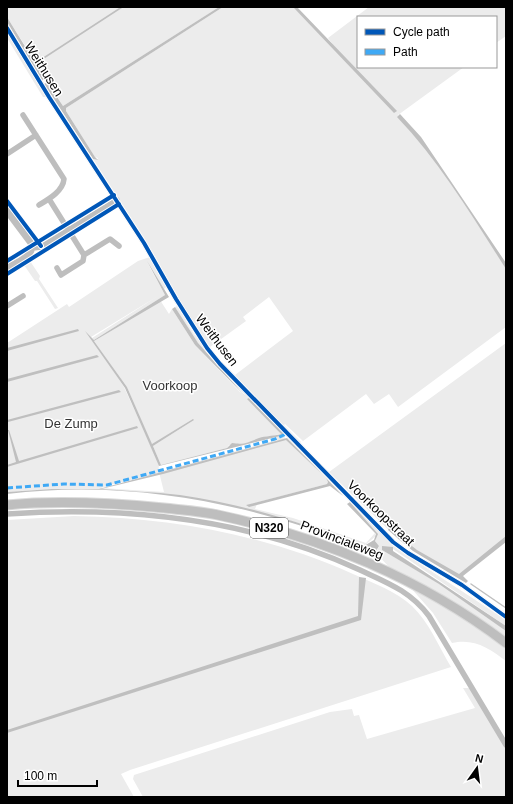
<svg xmlns="http://www.w3.org/2000/svg" width="513" height="804" font-family="Helvetica,sans-serif">
  <style>
    .green { fill: #ececec }
    .water { fill: #bfbfbf }
    .lines { fill: none; stroke-linecap: round; stroke-linejoin: round }
    .stream { stroke: #bfbfbf; stroke-width: 1.5 }
    .trunk-casing { stroke: #dbdbdb; stroke-width: 11 }
    .minor { stroke: #bebebe; stroke-width: 5.5 }
    .tertiary { stroke: #bebebe; stroke-width: 7 }
    .trunk { stroke: #bebebe; stroke-width: 9 }
    .quiet { stroke: #3fa9f5; stroke-width: 3; stroke-dasharray: 6 3; stroke-linecap: butt }
    .cycleway-casing { stroke: #fff; stroke-width: 6 }
    .cycleway { stroke: #0057b8; stroke-width: 4 }
    .labels { text-anchor: middle; dominant-baseline: central; stroke-width: 3; stroke-linejoin: round; paint-order: stroke }
    .shield { fill: #fff; stroke: #4c4c4c; stroke-width: 1 }
    .shield-label { font-size: 12px; font-weight: bold; fill: #000 }
    .street-label { font-size: 13px; fill: #000; stroke: #fff }
    .park-label { font-size: 13px; fill: #333; stroke: #fff }
  </style>
  <rect width="100%" height="100%" fill="#fff"/>
  <path class="green" d="M7,7h212l-156,99 -56,-89z
    M223,7h70l50,51 -15,-20 41,-31h137v29l-10,7v-26h-138v50h106l-66,48 22,22 86,128v62l-108,80 -9,-13 -15,10 -8,-10 -63,47 -18,-17 -1,1 17,17 -2,1 -64,-68 58,-44 -24,-34 -26,20 3,4 -36,26 -30,-45 -25,-46 -62,-97 4,1 1,-2 -3,-1 -29,-46v-3z
    M8,34l38,63h-3l-36,-59z
    M150,257l16,30 -2,2 -17,-27 18,33 -71,45 -2,-2 66,-42 -67,41 -4,-6 37,56 35,77 -1,10 -54,12h3l-6,2 63,4 -5,-20 118,-32 -1,-3 6,-2 40,39 -32,-33 3,-1 52,55h-2l-17,-17 2,4 -1,2 -80,21 10,-1 -2,5 38,9 73,25 9,-10 1,3 -12,10c-119,-46 -229,-65 -357,-54v-149l60,-39 2,3 69,-46z
    M30,261l10,15 -1,3 19,29 -3,1 -18,-28h-2l-11,-16z
    M160,300l9,14 3,-5 23,36 45,47 5,3 -46,-50 -24,-38 2,-1 17,28 18,23 72,75 -36,-33 33,35 -21,4 -5,3 -16,4h-10l-2,3 -66,17 -8,-19 41,-26 -42,25 -25,-58 -33,-46z
    M506,343v196l-48,39 -58,-37 -71,-69z
    M351,501l48,49 107,70v6l-113,-77 -11,-2v3l78,46 46,32v9l-68,-44 -49,-26 -13,-14 3,-7 -4,-5 2,-8 -27,-31z
    M74,516c98,2 189,18 279,58 20,9 43,17 59,32 17,16 27,41 39,61l-321,103 -9,4 13,23h-127v-277z
    M410,587l39,22 57,38v14c-17,-13 -32,-23 -54,-18l-19,-30z
    M463,688h9l34,60v49h-363l-10,-18 1,-4 196,-63 22,-3 2,7 5,-1 8,24 108,-31z"/>
  <path class="water" d="M219,7h4l-157,101v3l29,46 3,3 -5,-1 -49,-75 3,-2 16,24z
    M293,7h4l100,104 -3,2z
    M7,17l38,62 -3,1 -35,-58z
    M400,114l21,23 85,126v6c-34,-53 -66,-107 -109,-152z
    M147,261l22,36 -75,44 33,46 25,57 41,-25 1,1 -41,26 8,19 66,-17 5,-5c13,2 16,-1 27,-5 6,-2 15,-2 22,-4l-34,-35 2,-1 35,35v2l-125,31 -34,-78 -40,-57 9,9 71,-45z
    M175,307l23,36 47,53 -50,-51 -23,-36z
    M78,329l1,2 -72,20v-3z
    M97,355l2,2 -92,25v-3z
    M119,390l2,2 -113,30 -1,5v-7z
    M137,426l1,2 -131,39v-2l9,-3 -8,-32h1l10,31z
    M287,438l35,36 -36,-34 -123,34 -62,15c26,2 53,3 79,6 63,9 124,28 184,51l10,-6 2,-6 -29,-30 3,-2 28,32 -3,7 4,5 -4,7c-115,-48 -242,-75 -368,-59v-2l45,-3h47z
    M326,478l17,18 -13,-10 -81,21 -3,-2 81,-21 1,-2z
    M389,528l28,22 42,24 47,-38v6l-43,34 5,5 -2,2 -53,-32 -25,-21z
    M382,546l11,1v4l113,75v5l-67,-47 -57,-34z
    M359,577l7,1 -5,42 -354,113v-3l351,-114z"/>
  <g class="lines">
    <path class="stream" d="M36,63l86,-56
      M471,584l35,24"/>
    <defs>
      <path id="trunk" d="M7,505c52,-5 105,-2 157,3 18,2 37,3 54,7 103,22 204,64 288,128"/>
    </defs>
    <use href="#trunk" class="trunk-casing"/>
    <path class="minor" d="M7,28l42,69 95,146 32,56 31,49 13,16 173,178 15,11 54,32 44,32
      M23,115l41,64c-1,12 -15,20 -25,26
      M7,154l29,-19
      M49,199l35,56
      M33,248l8,-1 76,-47
      M57,268l4,7 22,-14 1,-6 26,-16 9,7
      M7,306l16,-10
      M7,514c120,-8 243,5 353,56 28,13 50,21 69,46l77,129"/>
    <path class="tertiary" d="M7,211l24,32c4,13 -14,20 -24,25"/>
    <use href="#trunk" class="trunk"/>
    <path class="quiet" d="M7,488l57,-4 43,1 168,-46 13,-6"/>
    <defs>
      <path id="cycleway" d="M7,28l42,69 95,146 32,56 31,49 13,16 173,178 15,11 54,32 44,32
        M7,201l34,45
        M7,261l107,-66
        M7,274l112,-70"/>
    </defs>
    <use href="#cycleway" class="cycleway-casing"/>
    <use href="#cycleway" class="cycleway"/>
  </g>
  <g class="labels">
    <rect class="shield" x="250" y="518" width="38" height="20" rx="3"/>
    <g class="shield-label">
      <text x="269" y="528">N320</text>
    </g>
    <g class="street-label">
      <text transform="translate(44 69) rotate(58)">Weithusen</text>
      <text transform="translate(217 340) rotate(53)">Weithusen</text>
      <text transform="translate(381 513) rotate(44)">Voorkoopstraat</text>
      <text transform="translate(342 540) rotate(21)">Provincialeweg</text>
    </g>
    <g class="park-label">
      <text x="170" y="385">Voorkoop</text>
      <text x="71" y="423">De Zump</text>
    </g>
  </g>
  <rect width="513" height="804" fill="none" stroke="#000000" stroke-width="16"/>
  <rect x="357" y="16" width="140" height="52" fill="#ffffff" stroke="#999999"/>
  <rect x="365" y="29" width="20" height="6" fill="#0057b8" stroke="#999999"/>
  <text x="393" y="36" font-size="12" fill="#000000">Cycle path</text>
  <rect x="365" y="49" width="20" height="6" fill="#3fa9f5" stroke="#999999"/>
  <text x="393" y="56" font-size="12" fill="#000000">Path</text>
  <g transform="translate(477 768) rotate(14)" stroke="#ffffff" stroke-width="3" paint-order="stroke">
  <path d="M0-3L7 15L0 10L-7 15Z" fill="#000000"/>
  <text y="-6" font-size="11" font-weight="bold" text-anchor="middle" fill="#000000">N</text>
  </g>
  <path d="M18 780v6h79v-6" fill="none" stroke="#000000" stroke-width="2"/>
  <text x="24" y="780" font-size="12" fill="#000000" stroke="#ffffff" stroke-width="3" paint-order="stroke">100 m</text>
</svg>
